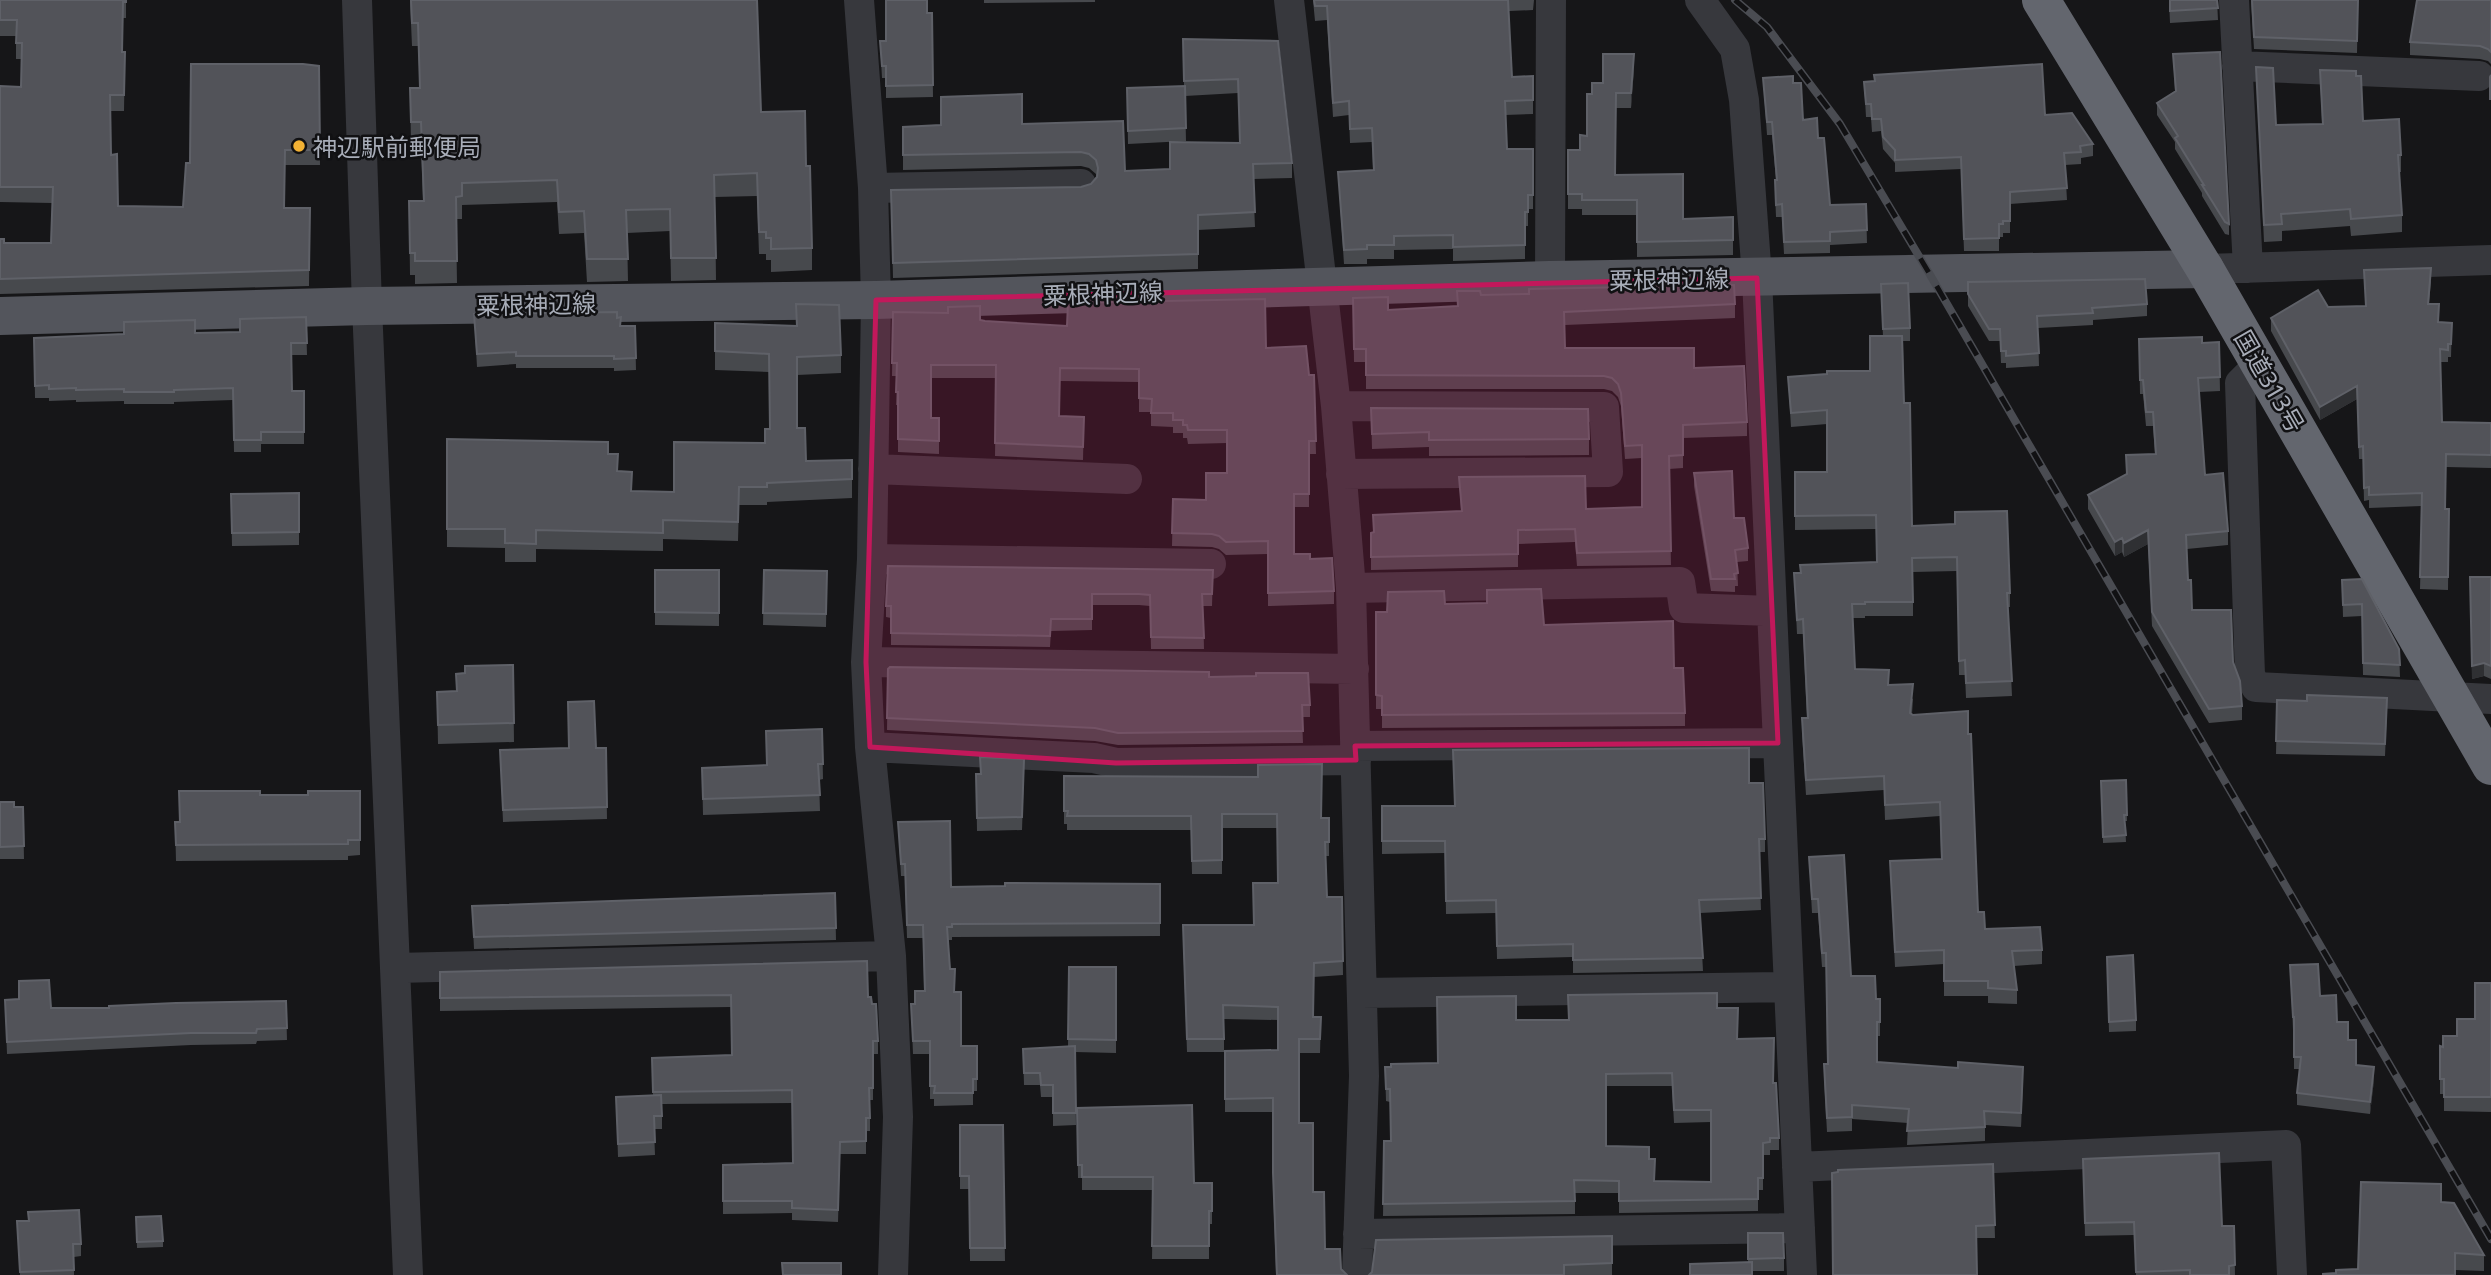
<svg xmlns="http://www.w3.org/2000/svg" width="2491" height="1275" font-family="'Noto Sans','Noto Sans JP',sans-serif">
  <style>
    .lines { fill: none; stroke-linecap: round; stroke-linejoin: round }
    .minor { stroke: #37383d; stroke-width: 30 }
    .major { stroke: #53555c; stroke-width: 38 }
    .highway { stroke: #63666e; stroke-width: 38 }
    .rail-casing { stroke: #4a4c52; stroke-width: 8 }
    .rail { stroke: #111113; stroke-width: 5; stroke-dasharray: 16; stroke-linecap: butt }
    .wall { fill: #47494d; fill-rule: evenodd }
    .shaded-wall { fill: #2f3033 }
    .building { fill: #525359; stroke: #5f6168; stroke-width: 2; fill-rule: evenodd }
    .marked { fill: #c2185b; fill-opacity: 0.2; stroke: #c2185b; stroke-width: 5; stroke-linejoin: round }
    .poi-dot { fill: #f2b134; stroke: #111113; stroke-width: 2.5 }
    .labels { text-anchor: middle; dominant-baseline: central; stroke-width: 5; stroke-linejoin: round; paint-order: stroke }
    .poi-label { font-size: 24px; fill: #a8adb8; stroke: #111113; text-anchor: start }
    .street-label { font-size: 24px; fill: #a8adb8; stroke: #111113 }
  </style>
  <rect width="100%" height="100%" fill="#161618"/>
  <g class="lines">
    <path class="minor" d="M357,0l10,306 41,969
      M859,0l14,188 3,112 -4,259 -6,103 4,85 21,209 7,161 -5,158
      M1289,0l47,406 15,182 13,488 -7,199
      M1700,0l35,49 9,51 13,178 45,997
      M2234,0l14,268
      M2237,66l242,10
      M873,188l208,-4
      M2205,269l286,-9
      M1550,280l1,-280
      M2260,363l-20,20 10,292 6,12 235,12
      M1336,406l268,1 4,65 -267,2
      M873,469l254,10
      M872,559l339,5
      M1351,588l329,-6 4,26 88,3
      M866,662l488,7
      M1355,746l423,-3
      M870,747l224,11 22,5 240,-3
      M396,968l495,-12
      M1362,993l427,-6
      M1797,1167l489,-22 6,130
      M1358,1234l442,-6"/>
    <path class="major" d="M0,316l367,-10 509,-6 674,-20 655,-11"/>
    <path class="highway" d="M2041,0l164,269 286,497"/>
    <defs>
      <path id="rail" d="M1735,0l32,27 73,97 89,149 562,966"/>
    </defs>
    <use href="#rail" class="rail-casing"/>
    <use href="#rail" class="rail"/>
  </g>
  <path class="wall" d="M0,0h126v18h-3l-1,34h3l-1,59h-14l1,44 7,51 65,1 7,-44 129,-97 1,99h-35l-1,43h26l-1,78 -309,8v-55l4,4h47l1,-40 -52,-1v-116l21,1v-28h-5v-23h-16z
    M410,0h347l4,112 45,54 6,82v22l-41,2v-12h-5v-6h-7l-2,-58 -42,1 1,83 -45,1 -1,-50 -43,2 1,48 -41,1 -3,-49 -25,1 -2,-32 -95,3v14h-6l1,64 -42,1v-9h-5l-1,-74h14l-2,-57h-10l-1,-56h10l-2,-42h-6z
    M984,0h111v2l-111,1z
    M1313,0h221l-1,10 -24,1 3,66 21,-1v38l-28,1 2,34h26v60h-5v17h-3v33l-72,2v-12l-59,1v9h-27v5h-23l-6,-92 35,-2 -1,-28 -22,1 -1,-28 -16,2 -6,-97 -12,1z
    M2169,0h48l1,20 -48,3z
    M2251,0h107l-1,53 -103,-4z
    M2491,0v64l-3,-3 -8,-2 -70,-4v-13z
    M927,13h5l1,84 -47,1v-20h-4l-2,-37h6z
    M1183,39l95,2 14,122v15l-39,1 2,48 -57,3v39l-305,9 -2,-88 190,-3 10,-3 5,-7v-3l-7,-6 -8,-2 -178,4v-43l220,-6 2,50 45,-2 70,-26 -2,-50 -53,3 1,45 -58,3 -1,-56 57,-2z
    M2173,54l56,170v11l-4,-1 -23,-38v-3l-27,-44v-7l-18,-27v-12l18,-12z
    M2256,67l20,58 46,-1 -2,-54 36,6 7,45 38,34v17h-2l3,43v17l-51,4 -1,-10 -68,5v10l-18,1z
    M1634,69l-3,39h-15l-1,67 68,44 50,-2v38l-96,2v-42h-55v-6h-14v-59h12l7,-14 5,-42 11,-11z
    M1874,75l171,40 48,29v12l-12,2v6l-16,1 2,35 -57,4v29h-7v4h-4v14h-35l-3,-82 -66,3v-9l-12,-14 -2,-18 -9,1 -1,-15h-5l-2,-35 10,-1z
    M1763,78l30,5 10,37 15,18 12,67 36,-1 1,39 -37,2v8l-46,1 -2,-37h-6l-1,-25v-12h1l-4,-45h-5z
    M2431,281l-2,23 10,18 13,1 -1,34h-3v5h-8l2,60 49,1v45l-45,-1 -1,42h4l-1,81 -28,-1 2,-83 -53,2v-8l-5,1 -1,-42h-4l-2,-60 -37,21 -49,-89v-13l57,-11 37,-1z
    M1968,282l179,22v12l-54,4v5l-55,3 1,38 -33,2v-5h-5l-1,-22h-11l-21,-35z
    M1457,291l24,4 254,9v14l-170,7v23l129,20 53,54v14l-64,2v30l-14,1 2,96 -94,1 -2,-24 -57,2v23l-147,3v-37l90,-22 -2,-34 127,32 56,-2v-49l-17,1 -4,-53 -3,-9 -6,-6 -8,-2h-238v-27h-12l-1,-64 35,12 69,-4z
    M1881,296l29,32v13h-7l1,62 8,123 98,67v14h-2l4,89 -46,2 -1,-23h-6l-2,-104 -44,1v44h-48v2h-12l2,51 34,16 24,14 -1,15 73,215 57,21v14l-28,2 3,24v14l-29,-1v-7h-44v-32l-49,3 -5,-106 51,-2 -1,-43 -55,4 -1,-30 -78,5 -4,-62v-15h5l-4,-84h-6l-3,-61 83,-11 -1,-33 -81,1v-58h32v-48l-36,3 -3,-50 82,-6 13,-35z
    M796,304l45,51v18l-44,2v53l9,33 46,-1v38l-85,4v3h-28l-1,36 -75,-2v12l-127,-2v13h-31v-14l-58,-1v-108l161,15 10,17 14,20 42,1 91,-49 5,-14 -1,-57 -54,-2v-47l81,3z
    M893,312l55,1 37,8 281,27 43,27h5l2,79h-7v53h-15v47l16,5 24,32v13l-66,2v-52l-42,1 -7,-6 -7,-2 -40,-1 1,-47 33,1 21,-27v-30l-39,1 -1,-6h-4v-5h-10v-6l-22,-1v-14h-12v-30l-79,-1v35l24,1 -1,43 -88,-4 1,-78h-65v40h8v36l-41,-2v-47h-2l1,-29h-5z
    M474,314l143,4 3,8h15l1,44 -22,1v-3h-98v-4l-39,3z
    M306,317l1,38h-16l1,36h12v53h-43v8h-27l-1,-52 -59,2v2h-50v-3l-48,1v-2l-27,1v-3h-14l-1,-60 206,-6z
    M2139,339l63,4 17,-1 1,49 -21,1 6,83 23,56v14l-41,4 1,31 4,30 41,52 9,44v14l-33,3 -57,-97 -4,-82 -24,13 -2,-5 -7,4 -27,-47v-14l38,-21 29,-20 -2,-28h-7l-3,-32h-3z
    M1371,408l218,31v16l-160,1v-9l-57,2z
    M1694,473l40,45 14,30v13l-11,1 1,24h-3v6l-24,-1 -17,-105z
    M299,493v52l-67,1 -1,-52z
    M655,570h64v56l-64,-1z
    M764,570l63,1 -1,56 -63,-2z
    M1213,570l-1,36h-9l1,43h-53l-1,-43 -11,-1h-47v25l-41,1 -1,16 -159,-2v-27l-5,-1v-11z
    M2470,577h21v102l-7,-3 -12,3z
    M2342,580l57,69 1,28 -37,-2 -1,-59 -19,1z
    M1445,604l99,21 130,43 11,45v13l-303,2v-19h-6v-97h11z
    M513,665l1,77 -76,2 -1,-52 19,-1 9,-18z
    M888,669l321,8 101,28v12h-8l1,26 -185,2 -23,-4 -208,-11z
    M2277,700l110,11 -2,45 -109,-2z
    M822,729l1,50 -4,1 1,31 -117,4 -1,-47 64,-3v-34z
    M606,748l1,71 -104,3 -3,-72z
    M1024,772l-2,58 -45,1 -1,-57z
    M1064,776l257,42h8v38h-3l1,41h15l1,78 -29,2 -1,40h8l-1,36h-21v70l26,126 22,26h-71l-3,-88v-75h-48v-61l53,-1v-30l-54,-1v33h-37l-4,-114 71,-13 24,-42 -1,-55h-55v46h-30l-1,-44h-124v-6h-3z
    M2126,780l1,41h-2l1,21 -23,1 -2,-62z
    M1749,783l16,56v13h-6l2,58 -61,3 3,58 -130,2v-16l-76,2 -1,-46 -50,1 -1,-61 -63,1v-48h73z
    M360,791v64l-12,1v4l-172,1 -1,-39 85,-27h48z
    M0,802l14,5h9l1,52h-24z
    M898,822l53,65 209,-3v52l-208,1v3h-4l2,29 4,23 7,54h16v45h-4v14l-39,1v-7h-4v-45h-17l-2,-50h4l9,-13 -1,-53h-16l-2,-62h-4z
    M1809,857l42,119 25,23h4v37h-3v26l146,19 -2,46 -36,-2v16l-78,4 1,-22 -56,-4v12l-25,1 -3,-54v-14h3l-1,-97h-4l-4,-54h-6z
    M835,893l1,47 -362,9 -2,-43z
    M2107,957l29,63v11l-27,1z
    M2290,965l30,31 17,26 11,18 8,25 18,15 -4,34 -73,-9v-12l3,-24h-6v-39h-1z
    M1069,967h47v86l-41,-1 1,73 -23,1v-29h-12l-1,-12h-16l-1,-36 45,-2z
    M440,972l428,25 10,44v13h-5v46h-3v31h-4v23h-26l-2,68 -46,-2v-7l-69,1v-49l69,-2v-60l-130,1v25h-8l1,26 -37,2 -2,-60 37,-2 -1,-37 79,-3v-48l-291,4z
    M2491,983v129l-47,-1v-17h-4v-48l3,1 14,-11 18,-17z
    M5,1000l46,8h58l177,-7 1,39 -30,1 -1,3 -65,1 -184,9z
    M1717,1008l20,31 36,44 6,55v12h-9v5h-7v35h-5v21l-139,2v-20h-44v21l-192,2 1,-75h7l-1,-39 -4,-1 -1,-34 53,-4 78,-43h53zM1606,1086h66l2,37 37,-1v60l-56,-1 -49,-35z
    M1077,1108l117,75h18v41h-3v35h-57l1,-69h-71v-12h-4z
    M960,1125h43l2,136h-35l-1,-72h-9z
    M2083,1159l139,67h12l1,49h-99l-2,-40 -49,1z
    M1993,1164l2,74h-19l-138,-66z
    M2441,1202l43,53v16l-29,-1 -119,3 22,-4z
    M136,1217l27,24v6l-26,1z
    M17,1221l64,23v12l-7,1v18h-54z
    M1748,1233l36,25v13h-32l-4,-9z
    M1612,1263v12h-243l3,-3z"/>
  <path class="shaded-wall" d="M1634,54v15l-3,39v-15z
    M2357,386v13l-37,21v-13z
    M2148,530v14l-24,13v-14z
    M2122,538v14l-7,4v-14z
    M2484,663v13l-12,3v-13z
    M2023,1067v14l-2,46v-14z
    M2374,1067v13l-4,34v-12z"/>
  <path class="building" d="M0,0h126v2h-3l-1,50h3l-1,43h-14l1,60 6,-1 1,52 65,1 3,-44h4l1,-99h112l16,2 1,84h-35l-1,58h26l-1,62 -309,9v-40h4v4h47l2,-56h-53v-101l21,1 1,-44h-6l1,-23h-17z
    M411,0h346l4,112 44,-1 1,55h4l2,82 -41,1v-11h-5v-6h-7l-2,-59 -43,2 2,83h-45l-1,-49 -44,1 2,49h-41l-3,-48 -25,1 -2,-32 -95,3v13l-6,1 1,64h-42v-8h-5l-1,-52h15l-3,-79h-10l-1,-34h10l-2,-65h-6z
    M886,0h41v13h5l1,72 -47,1v-20h-4l-2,-25h6z
    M1314,0h194l4,77 21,-1v24l-28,1 2,48h26v46h-5v17h-3v33l-72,2v-12l-59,1v9h-27v4l-23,1 -6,-78 36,-2 -2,-42 -22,1 -1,-28 -16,2 -6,-97h-12z
    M2170,0h47l1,8 -48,3z
    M2252,0h106l-1,41 -103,-4z
    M2417,0h74v52l-3,-3 -8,-3 -70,-4z
    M1183,39l95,2 14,122 -39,1 2,48 -57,3v39l-305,9 -2,-73 190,-3 10,-3 6,-7 1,-9 -2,-8 -7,-6 -8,-2 -178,3v-28l38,-2v-28l81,-3v30l101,-3 2,50 45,-2v-27l70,1 -2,-64 -54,2z
    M2220,52l9,172 -4,-2 -23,-37h2l-29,-47 3,-2 -21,-33 19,-12 -3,-37z
    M1603,54h31l-3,39h-15l-1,82 68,-1v45l50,-2v23l-96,2v-42h-55v-6h-14v-44h12v-15l7,1v-42h5v-11h11z
    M2042,64l3,51 27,-2 21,31 -13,2 1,6 -17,1 3,35 -57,4v29h-7v3h-4v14l-35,1 -3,-82 -66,3v-10l-12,-13 -2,-18h-9l-1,-15h-5l-2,-22 11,-1 -1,-6z
    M2256,67l17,1 3,57 47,-1 -3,-54 36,1v5h5l2,45 36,-2 2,36h-3l4,60 -51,4 -1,-10 -69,5 1,10 -18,1z
    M2491,75v24h-1v-22z
    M1793,76v7h8l2,37 14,-2 1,20h6l6,67 36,-1 1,26 -37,2v9l-46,1 -2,-38 -6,1 -1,-25h2l-5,-58h-5l-4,-44z
    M1185,86l1,42 -58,3 -1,-43z
    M2431,268l-3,36h11l-1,18 14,1 -1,21h-3v6l-8,-1 2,73 49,1v32l-45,-1 -1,55h4l-1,68h-28l2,-84 -53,2v-8l-5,1 -1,-42 -4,1 -2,-61 -37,21 -49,-89 47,-28 10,17 38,-1 -2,-36z
    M2145,279l2,25 -55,4 1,5 -56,3 2,37 -33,3v-5h-5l-1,-22h-11l-21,-35v-12z
    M1908,283l2,45 -27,1 -2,-45z
    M1734,285l1,19 -171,8 1,36h129v20l50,-2 3,56 -64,3v30l-14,1 2,95 -94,2 -2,-24 -57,1v24l-147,3v-24l3,-1 -1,-17 89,-4 -3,-34 126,-1 1,33 56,-2v-62l-17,1 -4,-53 -3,-9 -6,-6 -8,-2 -238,-1v-26h-12l-1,-51 35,-1v13l70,-4 -1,-15h23l1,4 48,-1v-5z
    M1265,299l1,49 40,-2 3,29h5l2,66h-7v53h-15v60h16v5l22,-1 2,33 -66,2v-52l-42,1 -7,-6 -7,-2 -40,-1 1,-34 33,1v-27h21v-43h-39l-1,-5h-4v-5h-10v-7h-22l1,-14 -13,-1v-29l-79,-1 -1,48 25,1 -1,30 -88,-4 1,-78h-65v53h8v23l-41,-2v-47h-2l1,-29h-5l1,-51 55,1v-6l32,-1v14l5,1 82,5 1,-23z
    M796,304l43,1 2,50 -44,2v71h8l1,33 46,-1v19l-85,4v4h-28l-1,35 -75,-2v13l-127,-3v14l-31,-1v-14h-58v-90l161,3v12h10l-1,17 15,1 -1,19 43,1v-50l91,1v-14h5l-1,-75 -54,-3v-28l82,3z
    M617,312v6l4,-1 -1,9h15l1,32 -22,1v-3h-98v-4l-39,2 -3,-40z
    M306,317l1,26h-16l1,48h12v41h-43v8h-27l-1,-52 -59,2v2h-50v-3l-48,1v-2l-27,1v-4l-14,1 -1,-48 90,-4v-12l71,-2v13l45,-1v-13z
    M1870,336h32l2,67h6l2,123 43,-2v-12l52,-1 3,82h-3l5,88 -46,2 -1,-23 -6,1 -2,-104 -45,1 1,44h-48v2h-13l3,65 34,1 -1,15 25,-1 -3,29 3,2 55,-4v23h3l7,178h6l1,17 55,-2 2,23 -30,1 5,39 -29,-2v-7h-44v-31l-49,2 -5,-91 52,-2 -2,-57 -55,3 -1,-29 -78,4 -4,-62h6l-5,-99 -6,1 -3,-47h7l-1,-8 77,-3 -1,-47 -81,1v-44h32v-62l-36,3 -3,-36 39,-3v-3h43z
    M2202,337v6l17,-1 1,35 -22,1 7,97 18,-2 5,58 -42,4 2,45h3l1,30h39l2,52 7,19 2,25 -33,3 -57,-97 -4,-82 -24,13 -2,-5 -7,4 -27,-47 39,-21 -1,-19 30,-1 -3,-42h-7l-3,-32h-3l-1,-41z
    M1371,408l217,1 1,30 -160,1v-8l-57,2z
    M1732,471l2,47h10l4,30 -13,2 3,23 -4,1 1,5h-24l-17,-106z
    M299,493v39l-67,1 -1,-39z
    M888,566l325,4 -1,24h-10l2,44 -53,-1 -1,-42 -11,-1h-47v25h-41l-1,17 -159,-3v-27h-5z
    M655,570h64v43l-64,-1z
    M764,570l63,1 -1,43 -63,-1z
    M2470,577h21v89l-7,-3 -12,3z
    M2362,579l37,70 1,16 -37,-2 -1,-59 -19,1 -1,-25z
    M1541,589l3,36 129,-4 1,47h9l2,45 -303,2v-19l-6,-1v-83h11l1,-20 56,-1 1,13 42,-1v-13z
    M513,665l1,58 -76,2 -1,-33 20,-1 -1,-17 9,-1v-7z
    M890,667l319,5v5l47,-1v-3h52l2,32h-8l1,26 -185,2 -23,-5 -208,-10 1,-49z
    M2307,695l80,3 -2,46 -109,-3 1,-41 30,1z
    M594,701l2,47h10l1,59 -104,3 -3,-60 69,-2 -1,-46z
    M822,729l1,35h-5l2,31 -117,4 -1,-31 65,-3 -1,-34z
    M1749,748v35h14l2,56h-6l2,59 -62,2 4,58 -130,2v-16l-76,2 -1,-46 -50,1 -1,-60h-63v-35h73l-2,-56z
    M980,757l44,2 -2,58 -45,1 -1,-44h5z
    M1322,764l-1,54h8v24h-4l2,55h15l1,64 -29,2 -1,54h8l-1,22h-21v84h14v69h11l1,57h15l1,20 6,6h-70l-4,-102v-75l-48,1v-48l53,-1v-43l-55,-2 1,34h-37l-4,-114h71l-1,-42h25l-1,-69h-55v46l-30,1 -1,-45h-124l1,-5h-4v-35l194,1v-12z
    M2126,780l1,35h-3l2,20 -23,2 -2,-56z
    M179,791h81v4h48v-4h52v49h-12v4l-172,1 -1,-23h5z
    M0,802h14v5h9l1,39 -24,1z
    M950,821l1,66 54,-1v-3l155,1v39l-208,1v3h-5l3,42h5l-1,23h7v54h16v33h-4v14h-39l1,-7h-5v-45h-17l-2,-37h4v-13h10l-2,-66h-16l-2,-61h-4l-3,-42z
    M1844,855l7,121h24l1,23h4v23h-3v40l81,6v-6l65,5 -2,46 -37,-2 1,16 -78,4 2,-22 -57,-4v12l-25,1 -3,-54h4l-2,-111h-4l-4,-54h-6l-3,-42z
    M835,893l1,35 -362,9 -2,-31z
    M2133,955l3,65 -27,2 -2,-65z
    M867,961l1,36h3l1,7h4l2,37h-5v47h-4l1,30h-4v23l-26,1 -2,68 -46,-2v-7h-69v-36l70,-2 -1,-73 -139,2 -1,-34 80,-3 -1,-60 -291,3v-26z
    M2318,964l2,32 16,-1 1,27h11v18h8v25l18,2 -4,35 -73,-9 4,-36h-7v-40h-1l-3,-52z
    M1069,967h47v73l-48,-1z
    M49,980l2,28h58v-2l67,-3 110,-2 1,27 -30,1 -1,4h-65l-184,9 -2,-42 14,-1v-18z
    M2475,983h16v114h-47v-18h-4v-33l3,1v-11h14v-17h18z
    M1717,993v15h21l-1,31 37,-1 -1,45h3l3,55h-9v4l-7,1v35h-5v21l-139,2v-20l-45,-1 1,21 -192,3 1,-63h7l-1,-52h-4l-1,-22h6v-3l47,-1 -1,-66 79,-1v24h53l-1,-25zM1672,1073l2,37h37v72l-57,-1 1,-22h-6v-12l-43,-1v-72z
    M1075,1046l1,67h-23v-28h-12l-1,-12h-16l-1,-24z
    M661,1095l1,21h-8l1,26 -37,2 -2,-47z
    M1192,1105l2,78h18v28h-3v35h-57l1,-69h-71v-12h-4l-1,-57z
    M960,1125h43l2,123h-35l-1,-72h-9z
    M2219,1153l3,73h12l1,39 -6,1v9h-39v-5l-54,2 -2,-50 -49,1 -2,-64z
    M1993,1164l2,61 -19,1 1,49h-144l-1,-102 6,-1v-2z
    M2361,1182l80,2v18l13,1 30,52 -29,-2v22h-132v-1l13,-1v-3l22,-1z
    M79,1210l2,34h-8l1,26 -54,2 -3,-51h12l-1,-9z
    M161,1216l2,25 -26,1 -1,-25z
    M1748,1233h35l1,25 -36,1z
    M1612,1236v27l-48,2v10h-195l3,-3 4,-32z
    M1752,1262v13h-62v-11z
    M782,1263h59v12h-58z"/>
  <path class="marked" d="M1757,278l21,465 -423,3 1,14 -240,3 -246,-16 -4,-85 10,-362z"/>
  <circle class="poi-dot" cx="299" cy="146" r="7"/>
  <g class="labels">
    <g class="poi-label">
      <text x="313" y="146">神辺駅前郵便局</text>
    </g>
    <g class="street-label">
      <text transform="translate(1669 279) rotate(-1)">粟根神辺線</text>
      <text transform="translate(1103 293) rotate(-2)">粟根神辺線</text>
      <text transform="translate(536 304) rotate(-1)">粟根神辺線</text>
      <text transform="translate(2270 381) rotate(60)">国道313号</text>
    </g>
  </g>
</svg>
